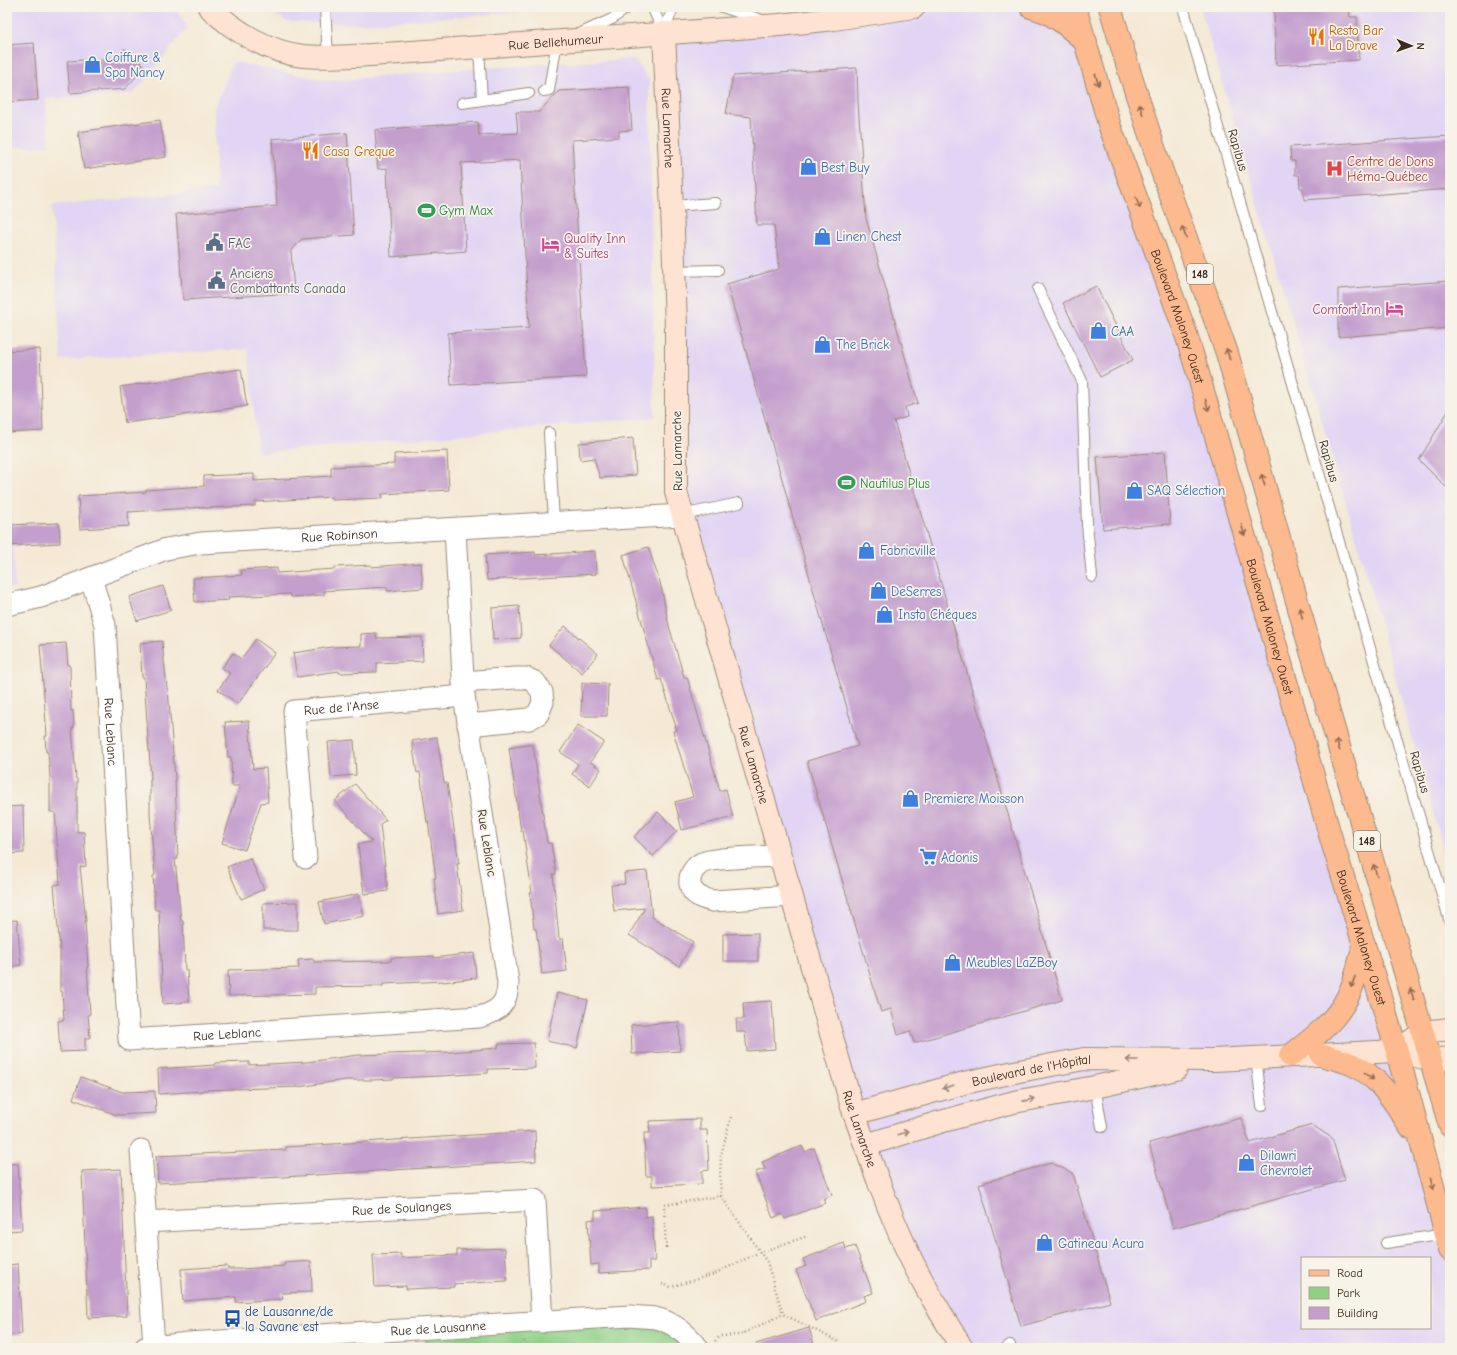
<svg xmlns="http://www.w3.org/2000/svg" width="1457" height="1355" font-family="'Comic Neue',sans-serif">
  <style>
    .built { fill: #e1d4f4; fill-rule: evenodd }
    .green { fill: #8fd087; stroke: #657d52 }
    .building { fill: #c49fce }
    .lines { fill: none; stroke-linecap: round; stroke-linejoin: round }
    .lane-casing { stroke: #988a7a; stroke-width: 12 }
    .street-casing { stroke: #988a7a; stroke-width: 23 }
    .secondary-casing { stroke: #988a7a; stroke-width: 24 }
    .primary-casing { stroke: #988a7a; stroke-width: 24 }
    .path { stroke: #988a7a; stroke-width: 2.5; stroke-dasharray: 1 3; stroke-linecap: butt }
    .lane { stroke: #fff; stroke-width: 10 }
    .street { stroke: #fff; stroke-width: 21 }
    .secondary { stroke: #fee3d2; stroke-width: 22 }
    .primary { stroke: #fcba8e; stroke-width: 22 }
    .oneway { stroke: #926b50 }
    .oneway2 { stroke: #9c8678 }
    .labels { text-anchor: middle; dominant-baseline: central; stroke-width: 3.5; stroke-linejoin: round; paint-order: stroke }
    .shield { fill: #f7f3e8; stroke: #73665b; stroke-width: 1 }
    .shield-label { font-size: 12px; font-weight: bold; fill: #3b2a1e }
    .food-label { font-size: 13px; fill: #c56008; stroke: #f7f3e8; text-anchor: start }
    .street-label { font-size: 13px; fill: #3b2a1e; stroke: #f7f3e8 }
    .shop-label { font-size: 13px; fill: #366cbe; stroke: #f7f3e8; text-anchor: start }
    .health-label { font-size: 13px; fill: #be3a42; stroke: #f7f3e8; text-anchor: start }
    .leisure-label { font-size: 13px; fill: #27864d; stroke: #f7f3e8; text-anchor: start }
    .hotel-label { font-size: 13px; fill: #b23c85; stroke: #f7f3e8; text-anchor: start }
    .service-label { font-size: 13px; fill: #4e5e75; stroke: #f7f3e8; text-anchor: start }
    .transit-label { font-size: 13px; fill: #164399; stroke: #f7f3e8; text-anchor: start }
  </style>
  <rect width="100%" height="100%" fill="#f7f3e8"/>
  <filter id="ink" filterUnits="userSpaceOnUse"><feTurbulence type="fractalNoise" baseFrequency=".025" numOctaves="2"/><feDisplacementMap in="SourceGraphic" scale="8" xChannelSelector="R" yChannelSelector="G"/><feConvolveMatrix kernelMatrix="1 2 1 2 8 2 1 2 1" color-interpolation-filters="sRGB"/></filter>
  <filter id="wash" filterUnits="userSpaceOnUse"><feTurbulence type="fractalNoise" baseFrequency=".012" numOctaves="4" result="noise"/><feDisplacementMap in="SourceGraphic" scale="16" xChannelSelector="R" yChannelSelector="G"/><feGaussianBlur stdDeviation="0.9" result="paint"/><feColorMatrix in="noise" values="0 0 0 0 0 0 0 0 0 0 0 0 0 0 0 0 0 1.4 0 .05"/><feComposite in="paint" operator="in"/></filter>
  <g filter="url(#wash)">
    <rect width="100%" height="100%" fill="#f4e9d5"/>
    <path class="built" d="M7,7h167l14,20 -55,67 -87,5 3,47 -42,2z
      M262,7h326l-232,17 -69,-2z
      M914,7h161l79,239 296,1004v98h-488l-65,-119 -208,-692 -25,-504zM1302,1258h128v70h-128z
      M1200,7h250v866l-99,-353z
      M634,59l15,21 6,337 -397,36 -10,-104 -187,11 -9,-154 164,-16 -2,-81 19,-47 96,19 140,-12z
      M7,462h1l7,126h-8z"/>
    <path class="green" d="M630,1316l68,32h-272l-1,-19z"/>
    <g id="blocks">
      <path class="building" d="M1292,7h57l1,10h7l2,43 -83,5 -2,-54 18,-2z
        M34,43l4,57 -31,2v-57z
        M125,49l20,18 -20,22 -55,4 -3,-32 50,-3z
        M857,68l1,34 8,116 52,185 -13,4 2,10 -13,4 168,579 -148,43 -4,-12 -12,4 -7,-26 -10,3 -74,-251 51,-15 -33,-114 -98,-348 52,-15 -5,-44h-17l-6,-108 -25,-3 7,-38z
        M629,87l3,43 -13,1v6l-47,3 14,237 -135,8 -3,-52 81,-5 -9,-168 -59,3 5,88 -75,6 -4,-89 -9,1 -3,-39 103,-8 1,13 39,-2 -2,-21h23l20,-21z
        M160,120l6,37 -82,12 -6,-37z
        M347,133l7,102 -52,4 -11,12 3,42 -111,7 -7,-86 101,-8 -5,-67z
        M1450,136v53l-146,11 -1,-12h-3l-1,-13h-4v-14h-4l-1,-14z
        M1450,281v47l-112,9v-48z
        M1096,286l37,74 -33,17 -37,-74z
        M40,349l3,82 -36,2v-82z
        M241,369l6,37 -122,17 -5,-36z
        M1450,408v83l-31,-31z
        M633,438l3,37 -36,3 -6,-20 -14,2 -1,-17z
        M447,451l2,39 -67,4 1,4 -51,2v-3l-77,5v4l-50,2 -1,-1 -76,5 1,14 -49,3 -2,-33 68,-4v-2l58,-4v-10l50,-2v7l77,-5v-9l63,-3v-10z
        M1165,452l5,72 -67,5 -6,-72z
        M59,523l1,20 -53,3v-21z
        M648,547l12,35 9,44 15,51h3l33,114 6,-2 7,28 -51,13 -7,-28 18,-5 -20,-66 4,-1 -16,-51 -3,1 -35,-125z
        M595,551l1,23 -109,6 -2,-25 50,-3v3z
        M421,563l2,25 -36,3v-4l-63,4v4l-33,2 -1,-3 -62,3 1,3 -34,2 -2,-24 49,-3 -1,-5 36,-2v5l58,-4v-2l36,-2v2z
        M163,586l8,24 -34,11 -8,-24z
        M519,606l2,32 -28,2 -1,-32z
        M565,626l33,28 -16,19 -33,-28z
        M376,633v5l46,-1 1,24 -46,2v9l-38,1v-2l-42,6 -4,-24 39,-6 29,-1v-12z
        M256,639l19,14 -37,51 -20,-14 12,-17 -8,-5 11,-15 8,6z
        M162,641l5,48h1l7,90 3,80h-3l6,62h2l2,49h2l2,32 -26,2 -4,-94h-4l-2,-34 2,-1 -5,-61v-35h1l-4,-57 -3,-45h-2l-2,-34z
        M66,643l2,22h2l1,46h2l1,17h-2l4,51h1v53h7l2,34 -6,1 6,54h-1l3,46h-1l3,47h-2l2,24h-5v13l-25,1 -2,-31 6,-1 -2,-29h-2v-42l-6,-64 6,-1 -5,-72h-5v-36l-2,-24h-2l-1,-16h2l-7,-91z
        M582,683l26,1 -1,32h-26z
        M249,721l4,48 13,-1 2,34 -7,1 -16,47 -23,-7 18,-57h-8l-1,-29h-3l-3,-35z
        M578,725l26,17 -14,20 11,7 -11,17 -18,-12 6,-10 -18,-12z
        M437,737l7,46h3l7,46 5,35h-2l6,46 -25,4 -4,-36h2l-8,-57 -1,1 -7,-50 -3,1 -5,-32z
        M354,740l2,35 -25,2 -3,-35z
        M527,745h6l14,98h4l5,31h-3l6,65h4l4,32 -25,3 -6,-45h-2l-4,-36h2l-9,-62h-2l-12,-83z
        M355,784l31,36 -6,4 8,67 -24,3 -6,-50 14,-2 -37,-41z
        M23,806l1,47 -17,1v-47z
        M658,812l19,19 -24,25 -19,-19z
        M250,858l14,31 -23,10 -14,-32z
        M647,871l5,46 41,25 -14,24 -50,-31 16,-27 -31,3 -3,-26 14,-1 -1,-11z
        M359,894l5,22 -40,8 -5,-22z
        M298,902v28h-35v-27z
        M17,920l4,45 -14,2v-46z
        M758,933v28h-35v-27z
        M474,953l2,25 -33,4v-1l-60,3v2l-68,1v7l-86,2 -1,-26 71,-2 -1,-8 15,-1 1,3 77,-1v-3l43,-2v2z
        M557,993l31,7 -11,48 -30,-7z
        M772,1001l3,48 -28,2 -2,-19h-8l-1,-13h8l-1,-16z
        M679,1022l1,29 -48,3 -1,-29z
        M534,1043l1,25 -47,1v4l-48,3 -47,2v1l-22,1h-26l-47,7 -95,3v1l-44,3 -1,-25 57,-4v-2l34,-1v3l58,-3 51,-7 93,-3 47,-4v-4z
        M81,1077l41,15 33,-1 1,22 -39,2 -44,-16z
        M1241,1118l9,25 62,-18 20,13 13,42 -172,48 -24,-85z
        M700,1119v11h7l2,40 -7,1v13l-50,2v-10h-6l-2,-43h6l-1,-12z
        M535,1131l1,30 -253,16 -125,6 -2,-27 130,-6v-3z
        M802,1146l3,6 9,-4 18,47 -9,4 2,4 -40,16 -3,-5 -9,4 -18,-46 10,-3 -3,-7z
        M1051,1163l22,10 37,129 -89,24 -42,-142z
        M7,1164h11l4,66 -15,1z
        M121,1169l6,147 -39,2 -6,-147z
        M645,1207v10l7,-1 3,45h-6v9l-50,3v-9l-8,1 -3,-45 7,-1v-8z
        M844,1243l2,6 9,-3 18,47 -9,3 2,5 -50,20 -20,-51 10,-4 -3,-7z
        M505,1248l2,33 -53,3v3l-48,2v-3l-31,1 -2,-32 28,-1v4l56,-3v-5z
        M311,1261l1,31 -30,1 1,6 -15,1 -32,2v-5l-53,4 -2,-32 46,-3 1,3h14l42,-3v-3z
        M18,1264l4,70 -15,1v-70z
        M809,1328l6,20h-59v-4z"/>
    </g>
  </g>
  <g filter="url(#ink)">
    <use href="#blocks" fill-opacity="0" stroke="#988a7a" stroke-width="1"/>
    <g class="lines">
      <defs>
        <path id="lane" d="M325,7l3,50
          M652,7l12,26
          M722,7l40,13
          M1183,7l267,915
          M581,33l31,-14 16,-12
          M664,33l9,-26
          M479,47l3,53
          M544,91l5,-1 8,-49
          M462,103l67,-10
          M672,206l44,-3
          M674,271l44,-1
          M1038,289l44,92 5,143 5,53
          M549,433l5,89
          M682,515l57,-12
          M1256,1058l6,48
          M1095,1087l7,40
          M1386,1243l60,-9
          M1006,1348l4,-3"/>
        <g id="street">
          <path id="s1" d="M91,578l14,47 24,415 350,-23c20,-5 29,-14 29,-35l-44,-286 -9,-167"/>
          <path id="s2" d="M7,605l34,-8 125,-48 35,-6 481,-28"/>
          <path d="M463,682l52,-4h11l9,4 7,10 1,10 -5,12 -9,5 -61,6"/>
          <path d="M779,856c-16,1 -68,1 -79,8 -7,5 -11,11 -10,20 2,12 14,15 23,17l78,-5"/>
          <path id="s3" d="M306,858l-12,-147 170,-15"/>
          <path d="M141,1150l13,196"/>
          <path id="s4" d="M146,1222l389,-22 7,122"/>
          <path id="s5" d="M145,1348l43,-5 442,-27c8,1 17,1 25,2 17,3 33,17 43,30"/>
        </g>
        <g id="secondary">
          <path id="s6" d="M209,7c25,24 59,45 94,49 23,2 46,0 68,-1l408,-30 55,-6 80,-12"/>
          <path id="s7" d="M664,33l9,199 3,96v164l176,615c18,52 36,104 60,154 15,30 32,58 50,87"/>
          <path d="M1408,1043l15,-11 27,-3"/>
          <path id="s8" d="M854,1114l110,-31 55,-12 65,-12 129,1 184,-9 34,9 19,-2"/>
          <path d="M866,1145l74,-23 74,-20 81,-15 81,-18"/>
        </g>
        <g id="primary">
          <path d="M1031,7c22,5 38,20 55,35"/>
          <path id="s9" d="M1075,7l35,120 44,119 31,85 12,39 133,465 67,216 53,199"/>
          <path d="M1110,7l21,70 27,83 69,193 84,298 139,475"/>
          <path d="M1321,1055c10,3 21,5 30,9 27,11 45,39 59,63"/>
          <path d="M1290,1056c19,-15 40,-30 53,-51 11,-17 16,-41 21,-61"/>
        </g>
      </defs>
      <use href="#lane" class="lane-casing"/>
      <use href="#street" class="street-casing"/>
      <use href="#secondary" class="secondary-casing"/>
      <use href="#primary" class="primary-casing"/>
      <path class="path" d="M731,1117l-10,38 -1,23 1,18 46,66 16,52 56,28
        M666,1248l-2,-43 57,-9
        M662,1284l9,3 43,-13 46,-22 48,-16
        M524,1341l2,7
        M715,1341l5,-5 20,-1 43,-21"/>
      <use href="#lane" class="lane"/>
      <use href="#street" class="street"/>
      <use href="#secondary" class="secondary"/>
      <use href="#primary" class="primary"/>
    </g>
    <defs><path id="oneway-shaft" d="M-6 0H5M1.5-3L5.5 0L1.5 3" fill="none" stroke-width="1.6" stroke-linecap="round" stroke-linejoin="round"/></defs>
    <g class="oneway">
      <use href="#oneway-shaft" transform="translate(1097 80) rotate(74)"/>
      <use href="#oneway-shaft" transform="translate(1141 109) rotate(-108)"/>
      <use href="#oneway-shaft" transform="translate(1138 203) rotate(70)"/>
      <use href="#oneway-shaft" transform="translate(1184 232) rotate(-110)"/>
      <use href="#oneway-shaft" transform="translate(1228 354) rotate(-107)"/>
      <use href="#oneway-shaft" transform="translate(1207 405) rotate(74)"/>
      <use href="#oneway-shaft" transform="translate(1263 480) rotate(-106)"/>
      <use href="#oneway-shaft" transform="translate(1243 530) rotate(74)"/>
      <use href="#oneway-shaft" transform="translate(1301 613) rotate(-105)"/>
      <use href="#oneway-shaft" transform="translate(1338 745) rotate(-106)"/>
      <use href="#oneway-shaft" transform="translate(1375 870) rotate(-107)"/>
      <use href="#oneway-shaft" transform="translate(1353 982) rotate(110)"/>
      <use href="#oneway-shaft" transform="translate(1412 994) rotate(-107)"/>
      <use href="#oneway-shaft" transform="translate(1369 1076) rotate(39)"/>
      <use href="#oneway-shaft" transform="translate(1432 1184) rotate(75)"/>
    </g>
    <g class="oneway2">
      <use href="#oneway-shaft" transform="translate(1132 1060) rotate(-180)"/>
      <use href="#oneway-shaft" transform="translate(948 1087) rotate(164)"/>
      <use href="#oneway-shaft" transform="translate(1029 1100) rotate(-11)"/>
      <use href="#oneway-shaft" transform="translate(903 1133) rotate(-17)"/>
    </g>
  </g>
  <defs>
    <symbol id="restaurant-bare" viewBox="-9 -9 18 18"><path d="M-5-6h1v4h1v-4h1v4h1v-4h1v5L-1.5 .5V6h-2V.5L-5-1ZM5-6V6H3V1.5H1.5Q1.5-4 5-6Z" fill="#e8710a" stroke="#f7f3e8" stroke-width="2.5" paint-order="stroke"/></symbol>
    <symbol id="shop-bare" viewBox="-9 -9 18 18"><path d="M-5-2.5h2.3a2.7 3.5 0 0 1 5.4 0H5L5.5 6h-11ZM-1.5-2.5h3a1.5 2.3 0 0 0-3 0Z" fill="#3f7fe0" stroke="#f7f3e8" stroke-width="2.5" paint-order="stroke"/></symbol>
    <symbol id="hospital-bare" viewBox="-9 -9 18 18"><path d="M-5-5h3v3.5h4V-5h3V5h-3V1.5h-4V5h-3Z" fill="#e0444e" stroke="#f7f3e8" stroke-width="2.5" paint-order="stroke"/></symbol>
    <symbol id="stadium-bare" viewBox="-9 -9 18 18"><path d="M0-5a6.5 5 0 1 0 0 10a6.5 5 0 1 0 0-10ZM-3.5-1.8h7v3.6h-7Z" fill="#2e9e5b" stroke="#f7f3e8" stroke-width="2.5" paint-order="stroke"/></symbol>
    <symbol id="civic-bare" viewBox="-9 -9 18 18"><path d="M-.6-6.5H3V-4.5H.6V-3L4-1V1h2V6H-6V1h2V-1L-.6-3ZM-1.2 2.5V6h2.4V2.5Z" fill="#5c6f8a" stroke="#f7f3e8" stroke-width="2.5" paint-order="stroke"/></symbol>
    <symbol id="hotel-bare" viewBox="-9 -9 18 18"><path d="M-6-4.5h1.5V1H6V5H4.5V3h-9V5H-6ZM-4 0a1.8 1.8 0 1 1 3.6 0ZM.5 0V-2.5h3Q6-2.5 6 0Z" fill="#d1479c" stroke="#f7f3e8" stroke-width="2.5" paint-order="stroke"/></symbol>
    <symbol id="supermarket-bare" viewBox="-9 -9 18 18"><path d="M-6-5.5h2.5l.6 2H6L4.5 2H-2.5L-4.4-4H-6ZM-1.5 3.2a1.3 1.3 0 1 0 .1 0ZM3 3.2a1.3 1.3 0 1 0 .1 0Z" fill="#3f7fe0" stroke="#f7f3e8" stroke-width="2.5" paint-order="stroke"/></symbol>
    <symbol id="bus-bare" viewBox="-9 -9 18 18"><path d="M-5-6H5V4H4V6H2V4H-2V6H-4V4H-5ZM-3.5-4V0h7V-4ZM-3.5 1.2v1.5H-2V1.2ZM2 1.2v1.5H3.5V1.2Z" fill="#1a4fb4" stroke="#f7f3e8" stroke-width="2.5" paint-order="stroke"/></symbol>
  </defs>
  <g fill-rule="evenodd">
    <use href="#restaurant-bare" x="1304" y="24" width="25" height="25"/>
    <use href="#shop-bare" x="80" y="52" width="25" height="25"/>
    <use href="#restaurant-bare" x="298" y="138" width="25" height="25"/>
    <use href="#shop-bare" x="796" y="154" width="25" height="25"/>
    <use href="#hospital-bare" x="1322" y="156" width="25" height="25"/>
    <use href="#stadium-bare" x="414" y="198" width="25" height="25"/>
    <use href="#shop-bare" x="810" y="224" width="25" height="25"/>
    <use href="#civic-bare" x="202" y="230" width="25" height="25"/>
    <use href="#hotel-bare" x="538" y="232" width="25" height="25"/>
    <use href="#civic-bare" x="204" y="268" width="25" height="25"/>
    <use href="#hotel-bare" x="1382" y="296" width="25" height="25"/>
    <use href="#shop-bare" x="1086" y="318" width="25" height="25"/>
    <use href="#shop-bare" x="810" y="332" width="25" height="25"/>
    <use href="#stadium-bare" x="834" y="470" width="25" height="25"/>
    <use href="#shop-bare" x="1122" y="478" width="25" height="25"/>
    <use href="#shop-bare" x="854" y="538" width="25" height="25"/>
    <use href="#shop-bare" x="866" y="578" width="25" height="25"/>
    <use href="#shop-bare" x="872" y="602" width="25" height="25"/>
    <use href="#shop-bare" x="898" y="786" width="25" height="25"/>
    <use href="#supermarket-bare" x="916" y="844" width="25" height="25"/>
    <use href="#shop-bare" x="940" y="950" width="25" height="25"/>
    <use href="#shop-bare" x="1234" y="1150" width="25" height="25"/>
    <use href="#shop-bare" x="1032" y="1230" width="25" height="25"/>
    <use href="#bus-bare" x="220" y="1306" width="25" height="25"/>
  </g>
  <g class="labels">
    <g class="shield">
      <rect x="1187" y="264" width="26" height="20" rx="3"/>
      <rect x="1354" y="831" width="26" height="20" rx="3"/>
    </g>
    <g class="shield-label">
      <text x="1200" y="274">148</text>
      <text x="1367" y="841">148</text>
    </g>
    <g class="food-label">
      <text x="1329" y="30">Resto Bar<tspan x="1329" dy="15">La Drave</tspan></text>
      <text x="323" y="151">Casa Greque</text>
    </g>
    <g class="street-label">
      <text stroke="none"><textPath href="#s6" startOffset="361">Rue Bellehumeur</textPath></text>
      <text stroke="none"><textPath href="#s7" startOffset="95">Rue Lamarche</textPath></text>
      <text transform="translate(1238 150) rotate(74)">Rapibus</text>
      <text stroke="none"><textPath href="#s9" startOffset="326">Boulevard Maloney Ouest</textPath></text>
      <text transform="translate(677 451) rotate(-91)">Rue Lamarche</text>
      <text transform="translate(1329 461) rotate(74)">Rapibus</text>
      <text stroke="none"><textPath href="#s2" startOffset="343">Rue Robinson</textPath></text>
      <text stroke="none"><textPath href="#s9" startOffset="650">Boulevard Maloney Ouest</textPath></text>
      <text stroke="none"><textPath href="#s3" startOffset="195">Rue de l'Anse</textPath></text>
      <text stroke="none"><textPath href="#s1" startOffset="156">Rue Leblanc</textPath></text>
      <text stroke="none"><textPath href="#s7" startOffset="743">Rue Lamarche</textPath></text>
      <text transform="translate(1420 772) rotate(74)">Rapibus</text>
      <text transform="translate(487 843) rotate(81)">Rue Leblanc</text>
      <text stroke="none"><textPath href="#s9" startOffset="974">Boulevard Maloney Ouest</textPath></text>
      <text stroke="none"><textPath href="#s1" startOffset="563">Rue Leblanc</textPath></text>
      <text stroke="none"><textPath href="#s8" startOffset="183">Boulevard de l'Hôpital</textPath></text>
      <text stroke="none"><textPath href="#s7" startOffset="1122">Rue Lamarche</textPath></text>
      <text stroke="none"><textPath href="#s4" startOffset="256">Rue de Soulanges</textPath></text>
      <text stroke="none"><textPath href="#s5" startOffset="294">Rue de Lausanne</textPath></text>
    </g>
    <g class="shop-label">
      <text x="105" y="57">Coiffure &amp;<tspan x="105" dy="15">Spa Nancy</tspan></text>
      <text x="821" y="167">Best Buy</text>
      <text x="836" y="236">Linen Chest</text>
      <text x="1111" y="331">CAA</text>
      <text x="836" y="344">The Brick</text>
      <text x="1147" y="490">SAQ Sélection</text>
      <text x="880" y="550">Fabricville</text>
      <text x="891" y="591">DeSerres</text>
      <text x="898" y="614">Insta Chéques</text>
      <text x="924" y="798">Premiere Moisson</text>
      <text x="941" y="857">Adonis</text>
      <text x="966" y="962">Meubles LaZBoy</text>
      <text x="1260" y="1155">Dilawri<tspan x="1260" dy="15">Chevrolet</tspan></text>
      <text x="1058" y="1243">Gatineau Acura</text>
    </g>
    <g class="health-label">
      <text x="1347" y="161">Centre de Dons<tspan x="1347" dy="15">Héma-Québec</tspan></text>
    </g>
    <g class="leisure-label">
      <text x="439" y="210">Gym Max</text>
      <text x="860" y="483">Nautilus Plus</text>
    </g>
    <g class="hotel-label">
      <text x="564" y="238">Quality Inn<tspan x="564" dy="15">&amp; Suites</tspan></text>
      <text x="1381" y="309" text-anchor="end">Comfort Inn</text>
    </g>
    <g class="service-label">
      <text x="228" y="243">FAC</text>
      <text x="230" y="273">Anciens<tspan x="230" dy="15">Combattants Canada</tspan></text>
    </g>
    <g class="transit-label">
      <text x="245" y="1311">de Lausanne/de<tspan x="245" dy="15">la Savane est</tspan></text>
    </g>
  </g>
  <rect width="1457" height="1355" fill="none" stroke="#f7f3e8" stroke-width="24"/>
  <rect x="1301" y="1257" width="130" height="72" fill="#f7f3e8" stroke="#aca397"/>
  <rect x="1309" y="1270" width="20" height="6" fill="#fcba8e" stroke="#aca397"/>
  <text x="1337" y="1277" font-size="12" fill="#3b2a1e">Road</text>
  <rect x="1309" y="1287" width="20" height="12" fill="#8fd087" stroke="#aca397"/>
  <text x="1337" y="1297" font-size="12" fill="#3b2a1e">Park</text>
  <rect x="1309" y="1307" width="20" height="12" fill="#c49fce" stroke="#aca397"/>
  <text x="1337" y="1317" font-size="12" fill="#3b2a1e">Building</text>
  <g transform="translate(1411 46) rotate(92)" stroke="#f7f3e8" stroke-width="3" paint-order="stroke">
  <path d="M0-3L7 15L0 10L-7 15Z" fill="#3b2a1e"/>
  <text y="-6" font-size="11" font-weight="bold" text-anchor="middle" fill="#3b2a1e">N</text>
  </g>
</svg>
